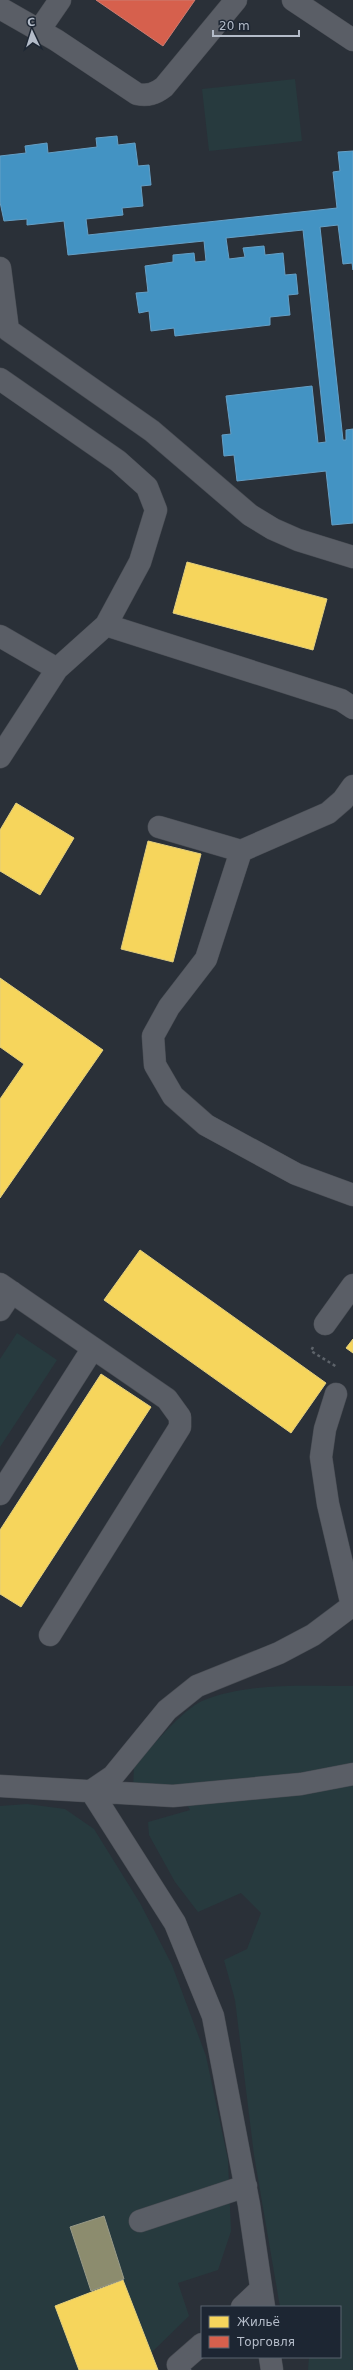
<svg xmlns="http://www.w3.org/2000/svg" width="353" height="2370" font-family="'DejaVu Sans',sans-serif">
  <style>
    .green { fill: #273a3e }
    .homes { fill: #f6d55c; stroke: #e2ce7d }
    .shops { fill: #d6604d; stroke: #cc7c72 }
    .schools { fill: #4393c3; stroke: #659fc5 }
    .industry { fill: #8c8c6e; stroke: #989a89 }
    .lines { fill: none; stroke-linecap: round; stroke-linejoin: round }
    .minor-casing { stroke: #484c53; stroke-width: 23 }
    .path { stroke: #5d636a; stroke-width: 2.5; stroke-dasharray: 3 3; stroke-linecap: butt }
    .minor { stroke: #5a5e66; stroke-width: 22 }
  </style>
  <rect width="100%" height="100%" fill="#2a3038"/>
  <path class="green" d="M295,79l7,62 -93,10 -7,-62z
    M17,1333l40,27 -57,87v-88z
    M353,1686v684h-45l1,-13h31v-50h-60l-26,-152 -19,-155 -11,-40 23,-11 14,-36 -20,-20 -43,19 -23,-30 -26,-47 -1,-13 42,-12 -12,-21h-45l1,-23c16,-17 48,-56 68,-65 46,-19 102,-15 151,-15z
    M27,1804l38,5 29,20 46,74 32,62 34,91 22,104 3,71 -13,39 -40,13 11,33 -38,37 -28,-73 -19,-63 -12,73 20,-6 -57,22 24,64h-79v-564z"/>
  <path class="homes" d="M187,562l140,37 -14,51 -140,-37z
    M16,803l58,35 -34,57 -40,-24v-41z
    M148,841l53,13 -28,108 -52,-13z
    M0,978l103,72 -103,148v-99l24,-35 -24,-17z
    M140,1250l186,133 -35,50 -187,-133z
    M353,1339v14l-7,-5z
    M101,1374l50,33 -130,200 -21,-13v-64z
    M123,2280l35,90h-79l-24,-64z"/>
  <path class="shops" d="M96,0h99l-32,46z"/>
  <path class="schools" d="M117,136l1,9 17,-2 3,23 11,-1 2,20 -10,1 2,20 -21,2 1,7 -37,4 2,16 249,-27 -4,-36 7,-1 -2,-19 15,-1v119l-1,-7 -9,1 -5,-39 -18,2 23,213h3v-10l7,-1v94l-21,2 -6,-54 -89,10 -3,-26 -10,1 -2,-21 9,-1 -5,-38 86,-10 6,57 8,-1 -23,-212 -77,8 3,21 16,-2 -2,-9 21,-2 1,9 18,-2 2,22 11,-1 2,20 -10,1 2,20 -20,2v8l-95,11 -1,-8 -23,3 -2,-20 -10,2 -3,-20 12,-1 -3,-26 28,-4v-7l21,-2 1,9 11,-1 -2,-20 -136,14 -4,-34 -37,4v-6l-23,2 -4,-19v-46l26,-3 -1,-7 22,-3 1,10 49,-6 -1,-9z"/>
  <path class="industry" d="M104,2216l20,63 -33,12 -21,-64z"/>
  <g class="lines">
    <defs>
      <path id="minor" d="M293,0l60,40
        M0,8l56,32 81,54c11,2 18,0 27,-7l72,-87
        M38,32l22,-32
        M0,268l8,62 144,101 98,84 23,14 25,11 55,17
        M0,379l118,82 29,26 9,23 -16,52 -34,63 -49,44 -57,88
        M106,625l235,75 12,8
        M0,636l57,33
        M353,786l-10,14 -15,13 -87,38 -35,108 -37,48 -16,29 2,29 18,31 33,29 90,49 57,21
        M159,827l82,24
        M0,1284l167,115 13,18v10l-130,208
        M0,1310l12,-18
        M325,1324l28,-39
        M336,1394l-11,35 -4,28 7,47 24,102
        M0,1494l93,-146
        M0,1786l173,10 128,-12 52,-10
        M91,1791l84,132 38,93 36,189 15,102
        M91,1791l22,-15 54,-66 30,-24 82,-33 34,-18 40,-30
        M140,2221l106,-35
        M242,2307l19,-18
        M270,2357l2,13
        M180,2370l-2,-5 24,-21"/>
    </defs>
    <use href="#minor" class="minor-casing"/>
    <path class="path" d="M313,1347l-2,4 26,16"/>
    <use href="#minor" class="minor"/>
  </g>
  <rect x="201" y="2306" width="140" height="52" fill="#1d2633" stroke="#59626f"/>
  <rect x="209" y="2316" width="20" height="12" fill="#f6d55c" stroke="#59626f"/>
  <text x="237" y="2326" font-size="12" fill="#b4bcc9">Жильё</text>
  <rect x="209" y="2336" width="20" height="12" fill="#d6604d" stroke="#59626f"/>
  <text x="237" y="2346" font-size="12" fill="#b4bcc9">Торговля</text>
  <g transform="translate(32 32) rotate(356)" stroke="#1d2633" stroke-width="3" paint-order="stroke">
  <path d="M0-3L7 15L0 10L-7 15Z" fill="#b4bcc9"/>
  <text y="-6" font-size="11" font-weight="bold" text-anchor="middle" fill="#b4bcc9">С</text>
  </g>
  <path d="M213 30v6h86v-6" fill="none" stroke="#b4bcc9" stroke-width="2"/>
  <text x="219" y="30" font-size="12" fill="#b4bcc9" stroke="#1d2633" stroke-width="3" paint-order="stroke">20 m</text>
</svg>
